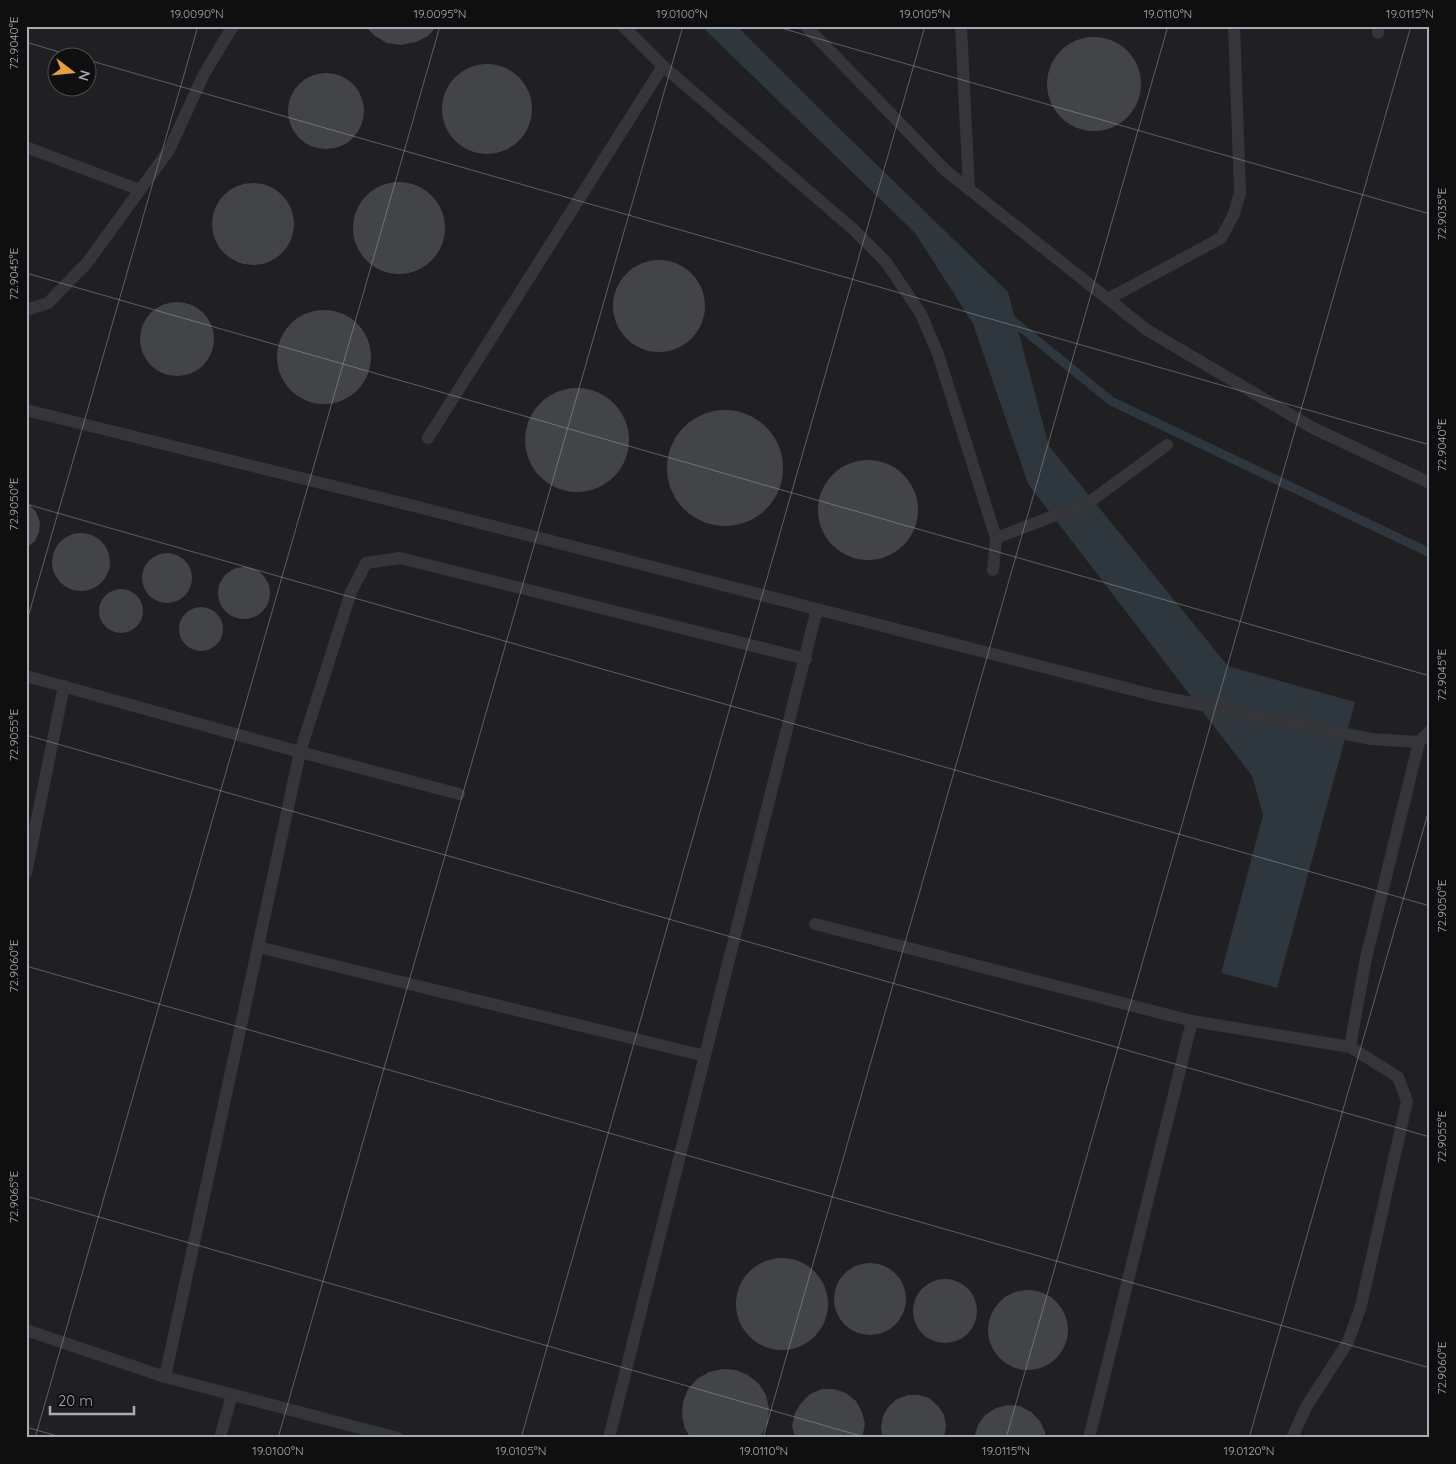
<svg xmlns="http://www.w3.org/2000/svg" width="1456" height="1464" font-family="Quicksand,sans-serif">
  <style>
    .built { fill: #202022; fill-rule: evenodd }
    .water { fill: #2e373d }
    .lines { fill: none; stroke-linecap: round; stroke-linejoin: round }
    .stream { stroke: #2e373d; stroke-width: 9 }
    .building { fill: #434448 }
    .lane { stroke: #35363a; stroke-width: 12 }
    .ticks { fill: none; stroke: #a6acb5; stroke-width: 1; stroke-opacity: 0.45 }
    .neatline { fill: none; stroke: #a6acb5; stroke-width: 2 }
    .ticks-label { font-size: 12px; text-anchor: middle; fill: #a6acb5 }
  </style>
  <rect width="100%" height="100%" fill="#141415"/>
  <path class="built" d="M26,26h675l214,207 58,91 55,160 224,292 11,39 -42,158 55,15 78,-286 -126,-36 -179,-220 -41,-154 -170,-165 -101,-101h693v1412h-1404zM58,58h30v30h-30z"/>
  <path class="water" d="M701,26h36l101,101 170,165 41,154 179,220 127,36 -78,286 -56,-15 42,-158 -11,-39 -224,-292 -55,-160 -58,-91z"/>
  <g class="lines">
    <path class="stream" d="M1007,316l104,85 319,152"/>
  </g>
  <path class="building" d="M365,26h72l-9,10 -12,6 -15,3 -14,-2 -12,-7z
    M1047 84a47 47 0 1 1 94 0a47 47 0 1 1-94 0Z
    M442 109a45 45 0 1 1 90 0a45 45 0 1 1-90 0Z
    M288 111a38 38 0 1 1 76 0a38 38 0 1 1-76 0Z
    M353 228a46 46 0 1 1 92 0a46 46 0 1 1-92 0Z
    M212 224a41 41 0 1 1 82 0a41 41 0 1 1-82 0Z
    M613 306a46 46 0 1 1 92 0a46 46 0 1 1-92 0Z
    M140 339a37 37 0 1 1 74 0a37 37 0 1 1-74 0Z
    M277 357a47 47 0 1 1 94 0a47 47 0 1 1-94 0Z
    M525 440a52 52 0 1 1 104 0a52 52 0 1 1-104 0Z
    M667 468a58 58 0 1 1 116 0a58 58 0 1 1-116 0Z
    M818 510a50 50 0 1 1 100 0a50 50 0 1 1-100 0Z
    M26,503l4,2 6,7 4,10 -1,10 -4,9 -9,7z
    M52 562a29 29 0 1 1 58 0a29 29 0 1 1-58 0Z
    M142 578a25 25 0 1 1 50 0a25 25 0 1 1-50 0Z
    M218 593a26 26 0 1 1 52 0a26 26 0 1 1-52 0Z
    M99 611a22 22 0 1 1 44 0a22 22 0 1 1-44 0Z
    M179 629a22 22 0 1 1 44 0a22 22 0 1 1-44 0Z
    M736 1304a46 46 0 1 1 92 0a46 46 0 1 1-92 0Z
    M834 1299a36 36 0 1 1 72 0a36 36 0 1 1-72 0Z
    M913 1311a32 32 0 1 1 64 0a32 32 0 1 1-64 0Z
    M988 1330a40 40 0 1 1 80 0a40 40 0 1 1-80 0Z
    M722,1369l14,1 12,5 11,9 7,11 3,14 -1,13 -8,16h-69l-6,-9 -3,-13 1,-14 5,-13 9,-10 12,-7z
    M822,1389h12l12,4 10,8 6,11 3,12 -3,14h-67l-3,-12 3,-13 6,-10 9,-9z
    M908,1395h11l10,3 9,8 6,9 2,11 -2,12h-61l-2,-11 2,-11 6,-10 8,-7z
    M1008,1405l12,1 11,6 9,9 5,11v6h-71l4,-13 7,-10 11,-7z"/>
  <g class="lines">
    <path class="lane" d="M623,26l40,40 190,163 33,33 35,52 17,40 58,184 -3,32
      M806,26l139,144 202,160 166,98 117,55
      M961,26l8,164
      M1377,26l1,7
      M26,147l114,43
      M1108,299l113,-61 13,-24 6,-21 -6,-167
      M26,310l22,-7 39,-40 82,-113 35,-76 29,-48
      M26,410l388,96 743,190 214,43 48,3 11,-11
      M428,438l235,-372
      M996,538l92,-35 79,-58
      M26,676l274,76 159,42
      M26,873l38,-187
      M815,924l377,97 158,26
      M258,947l447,109
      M26,1330l139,47
      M220,1438l12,-44
      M398,1438l-233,-61 135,-625 51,-160 15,-29 34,-5 406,101
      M609,1438l208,-829
      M1089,1438l103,-417
      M1292,1438l14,-31 42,-65 13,-36 46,-205 -9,-24 -48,-30 16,-89 53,-216"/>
  </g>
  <path class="ticks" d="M774,26l656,188M26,42l53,16M88,60l1342,385M26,273l1404,403M26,504l1404,402M26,624l172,-598M26,735l1404,402M26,966l1404,402M26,1196l842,242M26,1427l38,11M35,1438l405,-1412M278,1438l405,-1412M521,1438l404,-1412M763,1438l405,-1412M1006,1438l405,-1412M1249,1438l181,-632"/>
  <rect width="1456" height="1464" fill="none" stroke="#0f0f10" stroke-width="55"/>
  <g transform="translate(72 72) rotate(106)"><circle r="24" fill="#0f0f10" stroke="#4b4e52"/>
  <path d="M0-4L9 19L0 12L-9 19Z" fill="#e5a13c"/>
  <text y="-8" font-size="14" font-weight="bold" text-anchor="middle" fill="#a6acb5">N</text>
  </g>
  <path d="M50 1406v8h84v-8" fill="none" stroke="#a6acb5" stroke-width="2.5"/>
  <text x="58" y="1406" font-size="15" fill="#a6acb5" stroke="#0f0f10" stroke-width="4" paint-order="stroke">20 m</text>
  <rect x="28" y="28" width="1400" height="1408" class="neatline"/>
  <g class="ticks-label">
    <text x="197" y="18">19.0090°N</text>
    <text x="440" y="18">19.0095°N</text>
    <text x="682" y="18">19.0100°N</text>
    <text x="925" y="18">19.0105°N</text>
    <text x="1168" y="18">19.0110°N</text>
    <text x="1410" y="18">19.0115°N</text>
    <text transform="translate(14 43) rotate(-90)" y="4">72.9040°E</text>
    <text transform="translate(1442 214) rotate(-90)" y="4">72.9035°E</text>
    <text transform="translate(14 274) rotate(-90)" y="4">72.9045°E</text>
    <text transform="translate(1442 445) rotate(-90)" y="4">72.9040°E</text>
    <text transform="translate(14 504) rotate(-90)" y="4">72.9050°E</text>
    <text transform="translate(1442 675) rotate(-90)" y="4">72.9045°E</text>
    <text transform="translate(14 735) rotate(-90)" y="4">72.9055°E</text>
    <text transform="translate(1442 906) rotate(-90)" y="4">72.9050°E</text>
    <text transform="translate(14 966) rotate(-90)" y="4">72.9060°E</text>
    <text transform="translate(1442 1137) rotate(-90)" y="4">72.9055°E</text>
    <text transform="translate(14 1197) rotate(-90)" y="4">72.9065°E</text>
    <text transform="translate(1442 1368) rotate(-90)" y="4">72.9060°E</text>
    <text x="278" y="1455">19.0100°N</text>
    <text x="521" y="1455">19.0105°N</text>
    <text x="764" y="1455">19.0110°N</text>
    <text x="1006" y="1455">19.0115°N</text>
    <text x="1249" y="1455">19.0120°N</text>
  </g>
</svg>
